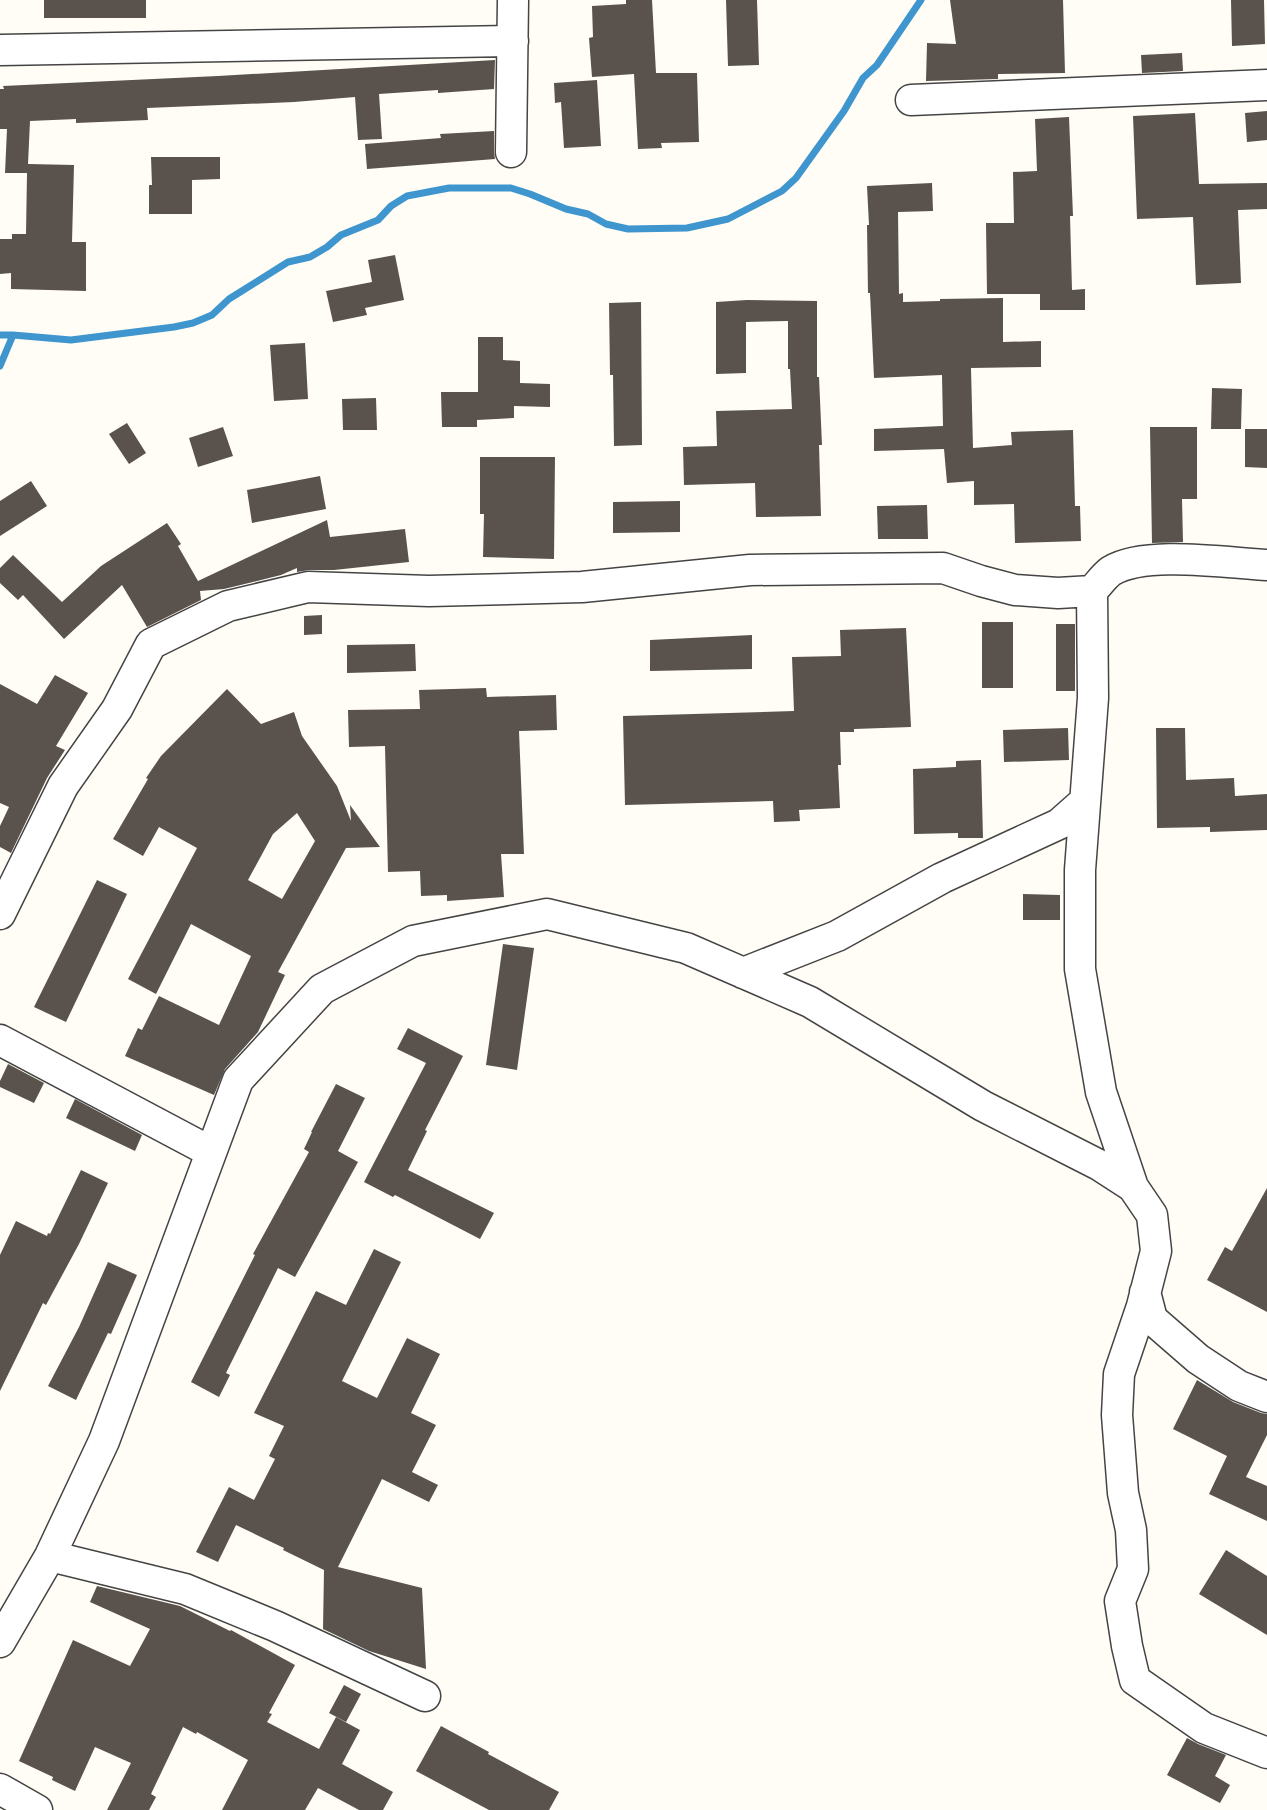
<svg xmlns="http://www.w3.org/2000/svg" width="1267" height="1810" font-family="Spectral,serif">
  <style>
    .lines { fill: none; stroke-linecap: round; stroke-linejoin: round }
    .stream { stroke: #3f96cf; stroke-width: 7 }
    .building { fill: #5a524d; fill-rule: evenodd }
    .minor-casing { stroke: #444; stroke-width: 33 }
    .minor { stroke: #fff; stroke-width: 30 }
  </style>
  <rect width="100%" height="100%" fill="#fffdf5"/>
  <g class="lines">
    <path class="stream" d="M0,335h13
      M0,366l13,-31 58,5 103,-13 19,-4 19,-8 17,-16 59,-37 22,-5 17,-10 14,-12 37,-15 13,-14 16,-10 42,-8h62l19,6 36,15 22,5 18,10 22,5 59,-1 41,-9 54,-28 14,-13 48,-67 19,-33 14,-13 44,-65"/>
  </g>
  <path class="building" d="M44,0h102v18h-102z
    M626,0h26l4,73h41l2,69 -38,1 1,5 -24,1 -4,-75 -42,3 -3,-39 4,-1 -1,-31 34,-2z
    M726,0h31l2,65 -31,1z
    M950,0h113l2,73 -67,1v5l-72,2 1,-38 29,1z
    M1231,0h33l1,44 -33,2z
    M1182,53l1,18 -41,2 -1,-18z
    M495,60l-1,29 -56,4v-3l-59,4 3,45 -24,1 -3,-43 -61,5 -147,6 1,12 -72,3v-4l-46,2 -2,43 46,1 -2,77h14v49l-75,-2v-16l-11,1v-35h12v-5h14l1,-61h-22l2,-44h-7v-40h4l-1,-3 215,-10z
    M597,80l4,66 -37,2 -3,-46 -6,1 -1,-20z
    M1267,111v29l-20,2 -2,-29z
    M1195,113l4,71 68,-1v26l-29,1 3,73 -45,2 -3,-68 -56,2 -4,-103z
    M1069,117l4,99h-3l2,74 13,-1v21h-45v-16h-53l-1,-71h28l-1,-51 24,-1 -2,-52z
    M494,131v21l1,7 -128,10 -2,-25 76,-6 -1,-4z
    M151,157h69v22l-28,1v34h-43v-29h3z
    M932,183l1,28 -35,1 1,82 4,-1v9l37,-1v-2l63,-1v44l38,-1v26l-70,1 2,80 39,-3 -1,-13 62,-2 2,76h5l1,35 -66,2 -1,-39 -40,1v-24l-27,2 -3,-34 -70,2v-22l69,-3 -1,-51 -68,3 -4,-85h-2l-1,-68h2l-2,-39z
    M395,255l9,45 -39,8 2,7 -34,7 -7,-31 46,-9 -4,-22z
    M747,300l70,1v76h2l3,68h-3l2,71 -65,1 -1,-34 -71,2 -1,-38 34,-1 -1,-35 76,-2 -2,-40h-2v-48l-42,1v51l-30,1v-72z
    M641,302l1,143 -28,1 -1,-71h-3l-1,-72z
    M478,337h25v23l17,1v22l30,1v23l-36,-1v12l-37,2v7h-35l-1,-35h37z
    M305,343l3,56 -34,2 -4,-56z
    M1212,388l30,1 -1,40h-30z
    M376,398l1,32h-34l-1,-31z
    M127,423l19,30 -17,11 -20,-30z
    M223,427l10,29 -35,11 -9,-29z
    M1150,427h47v72h-15l1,43 -31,1z
    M1245,429h22v39l-22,-1z
    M480,457h75l-1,102 -71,-2 1,-43h-4z
    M320,476l6,33 -74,14 -5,-33z
    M31,481l16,25 -47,30v-35z
    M680,501v31l-67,1v-31z
    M927,505l1,34h-50l-1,-33z
    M327,520l3,17 75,-8 4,33 -75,8h-25l-12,2v-4l-16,7 -57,14 -24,2 1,9 -54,27 -25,-42 -58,54 -41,-44 -5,5 -18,-17v-15l13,-13 49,47 39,-36 66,-43 14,21 -3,2 20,35z
    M322,615v19l-18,1v-19z
    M982,622h31v66h-31z
    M1056,624h19v67h-19z
    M906,628l5,99 -57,2v3h-14l1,33h-3l2,43 -41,2 1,11 -26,1 -1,-21 -148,4 -2,-89 171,-5 -2,-54 49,-1 -1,-26z
    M752,635v34l-102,2v-31z
    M415,644l1,27 -69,2v-28z
    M55,675l33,18 -32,53 9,4 -18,28 -36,75 -11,-6v-21l9,-19 -9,-4v-119l37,20z
    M486,688l1,9 69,-2 1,35 -38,1 5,123h-23l3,43 -57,4v-6l-26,1 -1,-25 -32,1 -3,-126 -36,1 -1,-37 72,-1 -1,-19z
    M227,689l34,35 33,-12 8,24 35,50 14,35 -1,-16 30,42 -34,1 -68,124 7,3 -27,57 -33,37 -11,26 -89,-39 13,-28 4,2 17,-34 60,29 32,-69 -60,-32 -35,70 -28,-15 69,-131 -38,-21 -16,29 -30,-17 35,-60 -2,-1 15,-22zM297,813l18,28 -33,58 -34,-19 25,-46z
    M1068,728l1,32 -65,2 -1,-32z
    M1156,728h29l1,52 48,-2 1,18 32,-2v36l-57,2v-5l-53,1z
    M981,760l2,78h-25v-5l-44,1 -1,-65 43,-2v-6z
    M97,880l30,14 -61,128 -32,-15z
    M1023,894l37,1v25h-37z
    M503,944l31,4 -17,122 -31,-5z
    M408,1028l55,28 -38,74 2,1 -19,39 86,43 -14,26 -85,-44 -2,2 -29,-15 62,-119 -29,-14z
    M8,1064l36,19 -10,20 -34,-16v-6z
    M336,1084l29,14 -27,53 20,11 -63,115 -17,-9 -52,105 4,2 -11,22 -28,-15 64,-127 -2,-1 56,-102 -5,-3 8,-17h-1z
    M75,1099l67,36 -7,16 -69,-33z
    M81,1170l27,13 -29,61 -33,61 -3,-2 -43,88v-136l16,-34 31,15 1,-3 2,1z
    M1267,1188v124l-60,-32 18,-33 7,4z
    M374,1249l27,13 -59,119 35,17 30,-60 33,16 -29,59 25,12 -24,47 26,13 -9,17 -47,-23 -44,88 84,21 4,81 -57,-18 -46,-22 1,-59 -41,-20 1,-2 -48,-23 -18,37 -22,-10 33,-65 25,13 21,-41 -6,-3 15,-30 -30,-13 62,-122 30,14z
    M108,1262l29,13 -26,59 -3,-1 -32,67 -28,-14 31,-59z
    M1197,1380l36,22 28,11 6,1v21l-21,42 21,9v35l-58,-27 18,-38 -54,-27z
    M1226,1550l41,26v59l-68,-41z
    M97,1586l83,20 50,25 1,-1 64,35 -26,48 3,1 -5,8 52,27 17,-32 24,13 -18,34 51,28 -10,18h-24l-41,-22 -13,22h-83l26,-50 -51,-28 -1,2 -13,-7 -32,67 5,3 -7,13h-42l24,-47 -36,-16 -20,44 -23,-11 1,-3 -34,-16 54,-121 57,26 20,-37 -60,-27z
    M344,1685l17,9 -15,28 -17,-9z
    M441,1726l48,26 -1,2 71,38 -10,18h-60l-73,-39z
    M1187,1738l11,6 28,11 -11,21 15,9 -10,18 -53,-28z"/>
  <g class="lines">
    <defs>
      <path id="minor" d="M0,50l513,-9
        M911,100l356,-15
        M511,152l2,-152
        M1092,591l1,107 -13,172v99l21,123 32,95
        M0,914l63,-128 54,-77 34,-65 77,-38 80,-19 121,4 153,-4 168,-17 193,-2 38,13 34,9 43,3 34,-2c6,-6 12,-15 19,-20 34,-21 116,-8 156,-6
        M743,973l94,-37 105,-58 117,-54 26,-23
        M0,1040l211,112
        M1145,1292l7,27 46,40 41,27 28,11
        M50,1556l135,33 90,37 150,70
        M0,1642l50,-86 54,-115 134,-361 84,-91 91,-48 134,-27 139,34 124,54 173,104 116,59 34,22 19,28 4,36 -14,55 -23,68 -2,41 6,78 8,37 2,39 -13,32 7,45 8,34 69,48 63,25
        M0,1789l37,21"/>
    </defs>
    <use href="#minor" class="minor-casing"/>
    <use href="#minor" class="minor"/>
  </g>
</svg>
